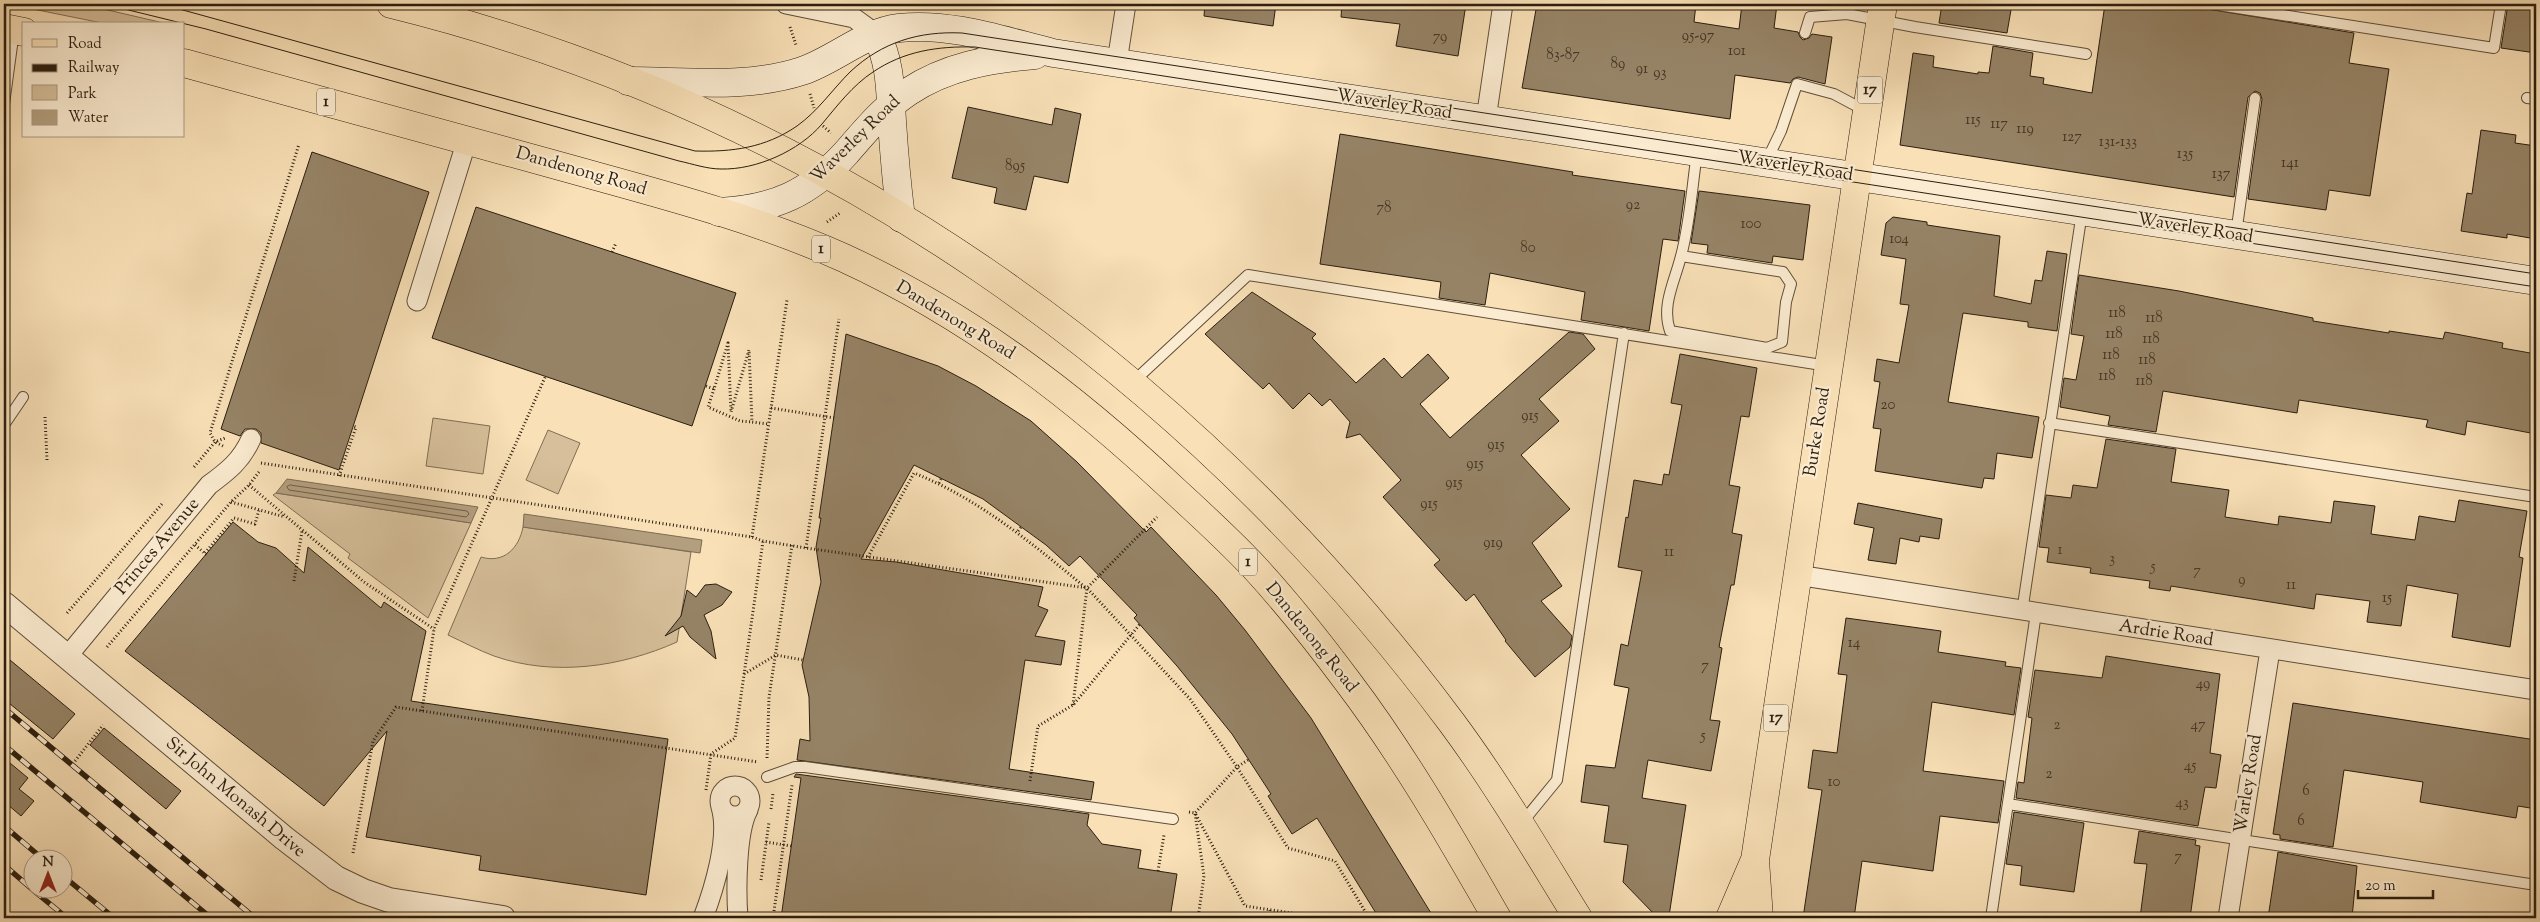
<svg xmlns="http://www.w3.org/2000/svg" width="2540" height="922" font-family="'Sorts Mill Goudy',serif">
  <style>
    .green { fill: #d6bf9a; stroke: #806e54 }
    .water { fill: #b39e7e; stroke: #7d6b52 }
    .lines { fill: none; stroke-linecap: round; stroke-linejoin: round }
    .shore { stroke: #6f5e46; stroke-width: 1 }
    .building { fill: #968366; stroke: #2b1e0f }
    .service-casing { stroke: #5e4e39; stroke-width: 12 }
    .minor-casing { stroke: #5e4e39; stroke-width: 21 }
    .tertiary-casing { stroke: #5e4e39; stroke-width: 26 }
    .secondary-casing { stroke: #2b1e0f; stroke-width: 29 }
    .primary-casing { stroke: #2b1e0f; stroke-width: 29 }
    .trunk-casing { stroke: #2b1e0f; stroke-width: 29 }
    .path { stroke: #2b1e0f; stroke-width: 3; stroke-dasharray: 1 2.5; stroke-linecap: butt }
    .service { stroke: #fbebd0; stroke-width: 10 }
    .minor { stroke: #fbebd0; stroke-width: 19 }
    .tertiary { stroke: #fbebd0; stroke-width: 24 }
    .secondary { stroke: #fbebd0; stroke-width: 28 }
    .primary { stroke: #f9e0b7; stroke-width: 28 }
    .trunk { stroke: #f9e0b7; stroke-width: 28 }
    .tram { stroke: #2b1e0f; stroke-width: 1 }
    .rail-casing { stroke: #2b1e0f; stroke-width: 5.5 }
    .rail { stroke: #fbebd0; stroke-width: 4; stroke-dasharray: 11; stroke-linecap: butt }
    .labels { text-anchor: middle; dominant-baseline: central; stroke-width: 4.5; stroke-linejoin: round; paint-order: stroke }
    .number-label { font-size: 15px; fill: #463725 }
    .shield { fill: #fbebd0; stroke: #695c49; stroke-width: 1 }
    .shield-label { font-size: 16px; font-weight: bold; fill: #2b1e0f }
    .street-label { font-size: 18px; fill: #2b1e0f; stroke: #fbebd0 }
  </style>
  <rect width="100%" height="100%" fill="#f9e0b7"/>
  <filter id="stains"><feTurbulence type="fractalNoise" baseFrequency=".004" numOctaves="4"/><feColorMatrix values="0 0 0 0 .2 0 0 0 0 .09 0 0 0 0 .02 0 0 0 .5 -.17"/></filter>
  <radialGradient id="worn" r=".72"><stop offset=".6" stop-color="#630" stop-opacity="0"/><stop offset="1" stop-color="#630" stop-opacity=".3"/></radialGradient>
  <path class="green" d="M8,4h74l86,20h-61z
    M433,418l57,8 -7,48 -57,-8z
    M548,430l32,13 -22,51 -32,-14z
    M276,493l195,30 -43,95 -80,-60 2,-4 -77,-59z
    M523,527l168,25 -14,90c-56,25 -123,35 -183,14 -16,-6 -31,-14 -46,-21l33,-78c23,7 38,-9 42,-30z"/>
  <path class="water" d="M287,479l191,28 -7,16 -195,-30z
    M524,514l178,26 -2,13 -177,-26z"/>
  <g class="lines">
    <path class="shore" d="M290,485l177,26 2,3 -3,3 -177,-27 -2,-3z"/>
  </g>
  <path class="building" d="M1205,4h71l-3,22 -69,-10z
    M1342,4h124l-8,52 -62,-10 4,-22 -59,-7z
    M1537,4h91l18,3 1,-3h49l-2,18 45,7 3,-25h35l-3,24 24,4 2,5 3,3 6,-2 3,-4 20,3 -7,47 -27,-7 -5,2 -3,4 -55,-8 -5,44 -208,-31z
    M1942,4h70l-5,29 -68,-10z
    M2105,4h72l177,29 -5,30 40,6 -19,127 -41,-6 -3,20 -78,-11 14,-100 -2,-6 -5,-2 -7,6 -14,100 -334,-52 13,-92 21,3 -1,11 45,7v-2l11,1 4,-27 40,7 -3,23 14,2 -1,6 49,9z
    M2508,4h28v49l-35,-5z
    M968,107l84,18 3,-17 26,6 -13,69 -34,-7 -8,34 -32,-7 3,-15 -45,-10z
    M2481,130l35,5 -1,8 21,3v93l-29,-5v4l-46,-7 6,-38 5,1z
    M1340,134l233,38 -1,3 113,16 -7,50 -15,-2 -14,92 -68,-11 4,-28 -95,-19 -5,32 -46,-7 2,-16 -121,-18z
    M312,152l117,40 -90,278 -78,-27v-10l-5,-4h-11l-5,7 -19,-7z
    M1699,191l111,14 -7,55 -30,-4 -1,7 -65,-10 1,-8 -17,-2z
    M476,207l260,86 -44,133 -260,-88z
    M1893,217l34,5v3l73,11 -6,60 37,8 4,-24 7,1 5,-30 20,3 -10,77 -29,-4v-5l-65,-9 -15,89 91,15 -7,41 -35,-5 -3,26 -10,-1 -2,10 -107,-17 6,-42 -8,-1 7,-46 -6,-1 3,-22 22,4 10,-58 -9,-1 6,-45 -25,-4 5,-32z
    M2079,275l100,16 134,27v3l76,12v-2l54,8 2,-7 58,11 -1,5 34,6v80l-69,-13 -2,14 -39,-8 2,-7 -129,-20 -2,13 -134,-22 -7,41 -48,-7 2,-9 -50,-9 4,-29 12,2 8,-44 -13,-2z
    M1252,292l64,42 -4,4 44,45 28,-25 18,20 26,-24 21,24 -29,26 30,34 119,-106 14,2 12,15 -56,50 20,22 -38,34 49,54 -38,34 30,43 -21,15 31,35 -2,11 -35,30 -30,-36 1,-1 -32,-46 -8,7 -32,-36 6,-5 -57,-63 18,-17 -41,-46 -14,4 4,-16 -20,-23 -8,7 -13,-13 -16,16 -24,-26 -6,6 -58,-55z
    M846,334l92,32 38,20 55,35 46,41 69,70 5,-5 65,68 29,35 66,88 123,200h-55l-62,-100 -25,16 -24,-38 3,-2 -39,-60 -55,-68 -43,-48 3,-3 -57,-59 -11,10 -23,-21 -63,-46 -69,-34 -53,94 35,3 147,25 -5,19 10,4 -13,26 30,5 -4,24 -36,-5 -16,109 85,13 -3,18 -294,-40 3,-21 10,2 -1,-44 -7,-32 19,-83 -5,-35 5,-29h-2z
    M1680,354l77,14 -8,49 -8,-1 -12,69 11,2 -8,46 10,2 -8,50h-3l-12,62 3,1 -12,72 10,1 -9,50 -63,-11 -6,38 44,7 -17,111 -15,-2 -31,-32 5,-37 -24,-3 5,-36 -28,-4 5,-37 29,3 14,-80 -15,-3 7,-41 7,2 14,-75 -24,-4 8,-50 2,1 6,-38 28,5 2,-11 5,1 13,-70 -11,-2z
    M2106,439l70,10 -5,33 58,8 -4,27 53,8 1,-9 52,7 3,-22 41,5 -4,28 44,6 4,-24 36,6 4,-22 68,11 -8,46 4,1 -13,89 -58,-10 6,-43 -51,-9 -6,41 -34,-4 3,-21 -54,-7 -2,15 -143,-23 -1,5 -21,-3 1,-7 -60,-8 1,-5 -44,-6 2,-14 -10,-1 7,-52 25,3 2,-13 24,3z
    M1858,503l84,16 -3,20 -19,-3 -1,6 -19,-4 -4,26 -28,-4 6,-32 -20,-4z
    M233,522l25,20 18,6 28,25 4,-26 73,61 3,-6 42,29 -15,70 257,38 -22,156 -167,-25 2,-14 -115,-19 21,-106 -63,75 -199,-155z
    M716,584l16,8 -10,13 -18,10 7,16 5,28 -26,-22 -7,-11 -18,10 16,-20 6,-26 9,7 9,-12z
    M1846,618l95,13 -3,21 68,10 -1,4 16,2 -7,47 -82,-13 -9,69 81,10 -6,42 -58,-7 -7,55 -71,-10 -8,57h-51l19,-128 -14,-2 5,-38 24,3 10,-78 -9,-1z
    M4,655l71,59 -22,25 -49,-40z
    M2106,656l114,18 -10,79 11,2 -5,33 -11,-1 -7,39 -182,-28 2,-16 6,1 8,-65 -4,-1 7,-47 67,8z
    M2293,703l243,37v69l-18,-3 -2,12 -96,-16 3,-20 -79,-12 -11,77 -53,-8v-4l-7,-1z
    M104,728l77,63 -15,18 -76,-64z
    M4,758l24,20 -9,11 15,12 -13,15 -14,-12 -3,5z
    M796,774l293,40 -2,11 15,19 39,6 -3,18 39,6 -7,44h-389l20,-140 -7,-1z
    M2014,812l70,11 -10,69 -54,-7 2,-19 -16,-2z
    M2139,831l57,9 -1,5 5,1 -10,72h-50l7,-54 -13,-1z
    M2278,852l79,14 -5,52h-84z"/>
  <g class="lines">
    <defs>
      <path id="service" d="M2212,4l282,44 7,-44
        M1805,33l5,-16 37,-3 68,13 171,27
        M2527,98l9,1
        M4,104l10,-73
        M1766,162l15,-31 16,-47 37,10 32,17
        M2236,234l19,-136
        M1681,256l102,16 8,12 -5,18 -4,40 -15,6 -97,-17c-9,-26 5,-50 11,-75 9,-33 11,-70 16,-103
        M1133,382l115,-107 580,91
        M2049,423l487,74
        M4,425l19,-28
        M2022,612l60,-400
        M767,777l28,-10h10l368,52
        M2008,804l528,81
        M1521,824l36,-44 67,-447
        M1991,918l45,-305"/>
      <path id="minor" d="M786,4l68,14 22,16
        M1117,62l9,-58
        M1486,119l17,-115
        M417,301l50,-161
        M1797,575l739,115
        M66,658l143,-173c19,-14 32,-24 42,-46
        M720 801a15 15 0 1 1 30 0a15 15 0 1 1-30 0Z
        M703,918c11,-29 27,-81 18,-111
        M738,918c-2,-26 -2,-86 10,-108
        M2228,918l42,-268"/>
      <path id="tertiary" d="M4,604l280,234 52,40 27,13 26,9 114,18"/>
      <path id="secondary" d="M876,34c15,29 14,56 16,87 2,32 5,65 9,97
        M628,81c57,0 119,8 174,-10 33,-11 62,-39 97,-43 51,-6 105,13 154,25l1483,228
        M719,212c55,-3 90,-18 127,-59 20,-23 37,-44 62,-61 39,-26 82,-33 127,-37"/>
      <path id="primary" d="M1730,918l24,-56
        M1759,918l-4,-58 128,-856"/>
      <path id="trunk" d="M391,4c430,106 798,366 1061,719 46,62 85,129 126,195
        M4,28l20,4
        M184,63c124,34 248,68 372,102 97,27 197,52 288,93 124,57 230,138 328,230 28,26 57,52 83,80 33,36 64,75 93,114 56,74 103,156 149,236"/>
    </defs>
    <use href="#service" class="service-casing"/>
    <use href="#minor" class="minor-casing"/>
    <use href="#tertiary" class="tertiary-casing"/>
    <use href="#secondary" class="secondary-casing"/>
    <use href="#primary" class="primary-casing"/>
    <use href="#trunk" class="trunk-casing"/>
    <path class="path" d="M790,27l6,18
      M810,94l4,14
      M823,126l8,7
      M827,222l13,-9
      M612,252l4,-9
      M706,386l8,3 14,-46 3,69 18,-62 3,72 16,2
      M714,389l-6,18 32,14 12,1
      M771,408l63,10
      M45,417l2,43
      M223,446l-8,-4 -5,-9 89,-289
      M261,463l491,74 11,4 43,7 281,40 103,111 47,68 51,81 47,13 34,57
      M194,467l21,-25 10,-4
      M339,476l17,-49 -3,-1
      M939,483l2,-4
      M249,485l115,97 70,47
      M231,502l54,15
      M1018,531l3,-4
      M752,537l35,-237
      M195,545l13,11
      M806,548l33,-229
      M205,553l29,-35 21,6 4,-14
      M868,557l46,-84c65,26 119,71 172,115
      M294,581l8,-50
      M67,613l95,-109
      M107,647l124,-145 18,-17 10,-13
      M744,674l32,-19 27,5
      M1073,705l14,-117 70,-71
      M422,711l12,-82 112,-254
      M767,758l2,-61 23,-152
      M1248,760l-11,7 -42,46 50,93 80,12
      M75,761l28,-36
      M1030,781l8,-55 35,-21 67,-81
      M706,790l5,-36 24,-16 28,-197
      M771,809l2,-16
      M1189,812l6,1 9,63 -6,42
      M766,842l25,4
      M353,853l20,-112 23,-34 362,55
      M1158,871l6,-36
      M761,880l8,-58
      M773,918l19,-133
      M1269,918l1,-8"/>
    <use href="#service" class="service"/>
    <use href="#minor" class="minor"/>
    <use href="#tertiary" class="tertiary"/>
    <use href="#secondary" class="secondary"/>
    <use href="#primary" class="primary"/>
    <use href="#trunk" class="trunk"/>
    <path class="tram" d="M104,4l102,25 473,132c14,3 28,8 42,8 35,1 78,-18 101,-45 15,-18 31,-39 51,-52 31,-21 65,-26 102,-25l1561,240
      M161,4l534,147c37,1 70,-3 102,-25 21,-15 35,-36 53,-54 32,-30 69,-41 112,-39l1574,241"/>
    <defs>
      <path id="rail" d="M4,708l251,210
        M4,745l207,173
        M4,826l40,34
        M4,865l28,24
        M62,875l52,43
        M33,890l34,28"/>
    </defs>
    <use href="#rail" class="rail-casing"/>
    <use href="#rail" class="rail"/>
  </g>
  <g class="labels">
    <g class="number-label">
      <text x="1698" y="36">95-97</text>
      <text x="1440" y="37">79</text>
      <text x="1737" y="51">101</text>
      <text x="1563" y="55">83-87</text>
      <text x="1618" y="64">89</text>
      <text x="1642" y="69">91</text>
      <text x="1660" y="73">93</text>
      <text x="1973" y="120">115</text>
      <text x="1999" y="124">117</text>
      <text x="2025" y="129">119</text>
      <text x="2072" y="137">127</text>
      <text x="2118" y="142">131-133</text>
      <text x="2185" y="154">135</text>
      <text x="2290" y="163">141</text>
      <text x="1015" y="166">895</text>
      <text x="2221" y="174">137</text>
      <text x="1633" y="205">92</text>
      <text x="1384" y="208">78</text>
      <text x="1751" y="224">100</text>
      <text x="1899" y="239">104</text>
      <text x="1528" y="248">80</text>
      <text x="2117" y="313">118</text>
      <text x="2154" y="318">118</text>
      <text x="2114" y="334">118</text>
      <text x="2151" y="339">118</text>
      <text x="2111" y="355">118</text>
      <text x="2147" y="360">118</text>
      <text x="2107" y="376">118</text>
      <text x="2144" y="381">118</text>
      <text x="1888" y="405">20</text>
      <text x="1530" y="416">915</text>
      <text x="1496" y="445">915</text>
      <text x="1475" y="464">915</text>
      <text x="1454" y="483">915</text>
      <text x="1429" y="504">915</text>
      <text x="1493" y="543">919</text>
      <text x="2060" y="550">1</text>
      <text x="1669" y="552">11</text>
      <text x="2112" y="559">3</text>
      <text x="2153" y="567">5</text>
      <text x="2197" y="571">7</text>
      <text x="2242" y="580">9</text>
      <text x="2291" y="585">11</text>
      <text x="2387" y="598">15</text>
      <text x="1854" y="643">14</text>
      <text x="1705" y="666">7</text>
      <text x="2203" y="684">49</text>
      <text x="2057" y="725">2</text>
      <text x="2198" y="725">47</text>
      <text x="1703" y="736">5</text>
      <text x="2190" y="766">45</text>
      <text x="2049" y="774">2</text>
      <text x="1834" y="782">10</text>
      <text x="2306" y="791">6</text>
      <text x="2182" y="803">43</text>
      <text x="2301" y="821">6</text>
      <text x="2178" y="857">7</text>
    </g>
    <g class="shield">
      <rect x="1857.5" y="76.5" width="25" height="27" rx="4"/>
      <rect x="317" y="88.5" width="18" height="27" rx="4"/>
      <rect x="812" y="235.5" width="18" height="27" rx="4"/>
      <rect x="1239" y="548.5" width="18" height="27" rx="4"/>
      <rect x="1763.5" y="704.5" width="25" height="27" rx="4"/>
    </g>
    <g class="shield-label">
      <text x="1870" y="90">17</text>
      <text x="326" y="102">1</text>
      <text x="821" y="249">1</text>
      <text x="1248" y="562">1</text>
      <text x="1776" y="718">17</text>
    </g>
    <g class="street-label">
      <text transform="translate(1394 105) rotate(9)">Waverley Road</text>
      <text transform="translate(856 140) rotate(-44)">Waverley Road</text>
      <text transform="translate(1795 167) rotate(9)">Waverley Road</text>
      <text transform="translate(581 172) rotate(16)">Dandenong Road</text>
      <text transform="translate(2195 229) rotate(9)">Waverley Road</text>
      <text transform="translate(955 321) rotate(31)">Dandenong Road</text>
      <text transform="translate(1818 432) rotate(-81)">Burke Road</text>
      <text transform="translate(158 547) rotate(-50)">Princes Avenue</text>
      <text transform="translate(2166 634) rotate(9)">Ardrie Road</text>
      <text transform="translate(1311 638) rotate(51)">Dandenong Road</text>
      <text transform="translate(2249 784) rotate(-81)">Warley Road</text>
      <text transform="translate(235 798) rotate(40)">Sir John Monash Drive</text>
    </g>
  </g>
  <rect width="2540" height="922" fill="none" stroke="#f9e0b7" stroke-width="20"/>
  <rect x="5" y="5" width="2530" height="912" fill="none" stroke="#2b1e0f" stroke-width="2.5"/>
  <rect x="10" y="10" width="2520" height="902" fill="none" stroke="#2b1e0f"/>
  <rect x="22" y="22" width="162" height="115" fill="#fbebd0" stroke="#a89983"/>
  <rect x="32" y="39" width="25" height="8" fill="#f9e0b7" stroke="#a89983"/>
  <text x="68" y="48" font-size="15" fill="#2b1e0f">Road</text>
  <rect x="32" y="64" width="25" height="8" fill="#2b1e0f" stroke="#a89983"/>
  <text x="68" y="72" font-size="15" fill="#2b1e0f">Railway</text>
  <rect x="32" y="85" width="25" height="15" fill="#d6bf9a" stroke="#a89983"/>
  <text x="68" y="98" font-size="15" fill="#2b1e0f">Park</text>
  <rect x="32" y="110" width="25" height="15" fill="#b39e7e" stroke="#a89983"/>
  <text x="68" y="122" font-size="15" fill="#2b1e0f">Water</text>
  <g transform="translate(48 874)"><circle r="24" fill="#fbebd0" stroke="#a89983"/>
  <path d="M0-4L9 19L0 12L-9 19Z" fill="#8f2418"/>
  <text y="-8" font-size="14" font-weight="bold" text-anchor="middle" fill="#2b1e0f">N</text>
  </g>
  <path d="M2358 890v8h75v-8" fill="none" stroke="#2b1e0f" stroke-width="2.5"/>
  <text x="2365" y="890" font-size="15" fill="#2b1e0f" stroke="#fbebd0" stroke-width="4" paint-order="stroke">20 m</text>
  <rect width="100%" height="100%" filter="url(#stains)"/>
  <rect width="100%" height="100%" fill="url(#worn)"/>
</svg>
